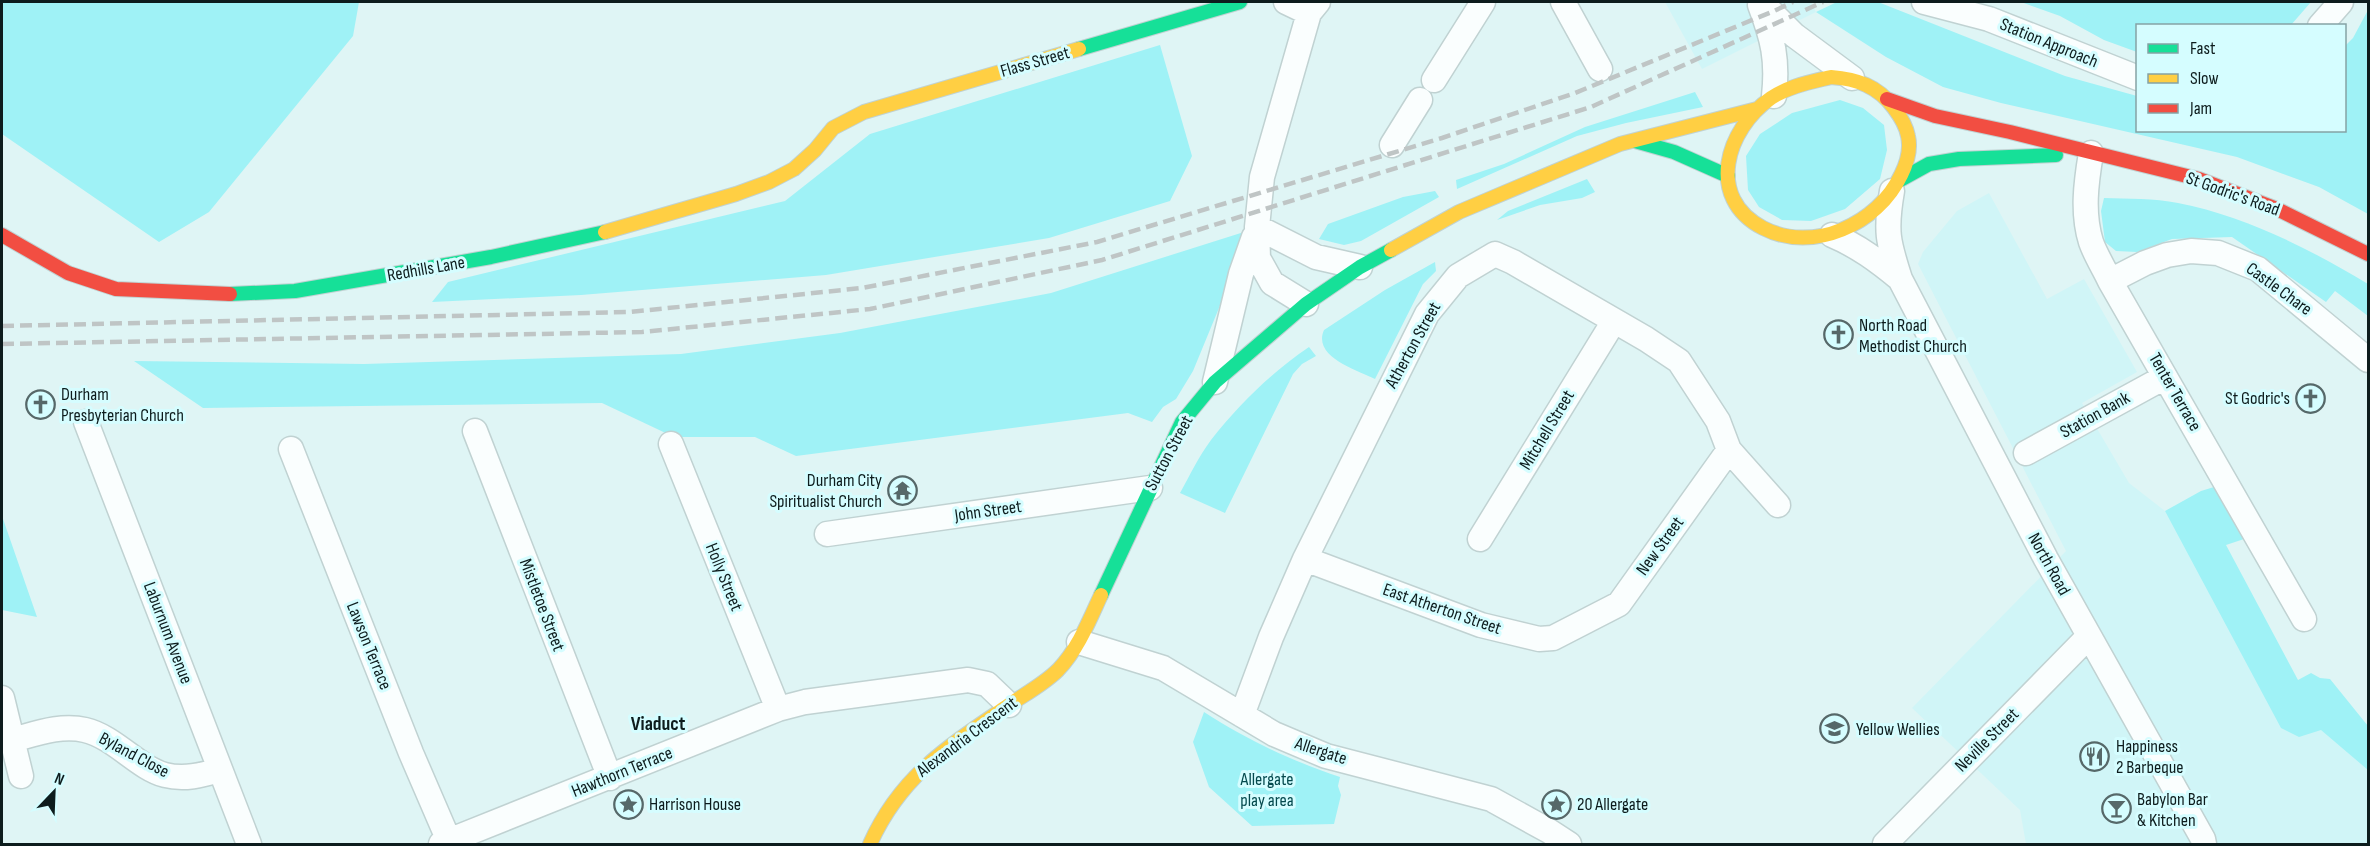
<svg xmlns="http://www.w3.org/2000/svg" width="2370" height="846" font-family="'Sofia Sans Condensed',sans-serif">
  <style>
    .built { fill: #d0f5f7 }
    .green { fill: #9ff2f6 }
    .lines { fill: none; stroke-linecap: round; stroke-linejoin: round }
    .street-casing { stroke: #c0d2d2; stroke-width: 27 }
    .fast-casing { stroke: #c0d2d2; stroke-width: 16 }
    .slow-casing { stroke: #c0d2d2; stroke-width: 16 }
    .jam-casing { stroke: #c0d2d2; stroke-width: 16 }
    .street { stroke: #fafefe; stroke-width: 24 }
    .fast { stroke: #16e098; stroke-width: 14 }
    .slow { stroke: #ffcf43; stroke-width: 14 }
    .jam { stroke: #f24e42; stroke-width: 14 }
    .rail { stroke: #bfc5c5; stroke-width: 4.5; stroke-dasharray: 12 6; stroke-linecap: butt }
    .labels { text-anchor: middle; dominant-baseline: central; stroke-width: 6; stroke-linejoin: round; paint-order: stroke }
    .street-label { font-size: 18px; fill: #0d1c1d; stroke: #d5fdff }
    .poi-label { font-size: 18px; fill: #0d1c1d; stroke: #d5fdff; text-anchor: start }
    .park-label { font-size: 18px; fill: #054a4e; stroke: #d5fdff }
    .neighbourhood-label { font-size: 20px; font-weight: bold; fill: #0d1c1d; stroke: #d5fdff }
  </style>
  <rect width="100%" height="100%" fill="#dff5f5"/>
  <path class="built" d="M1665,2h146l5,10 -114,57z
    M1989,193l58,106 37,-20 53,93 -55,31 47,80 36,28 147,198 56,31v104h-342l-6,-34 -108,-102 154,-157 -148,-287 5,-12 34,-41z"/>
  <path class="green" d="M2,2h357l-6,34 -144,176 -50,30 -157,-108z
    M1837,2h41l187,74 72,20 1,34h206l1,-84 8,-8 15,-28v204l-49,-27 -82,-30 -236,-54 -58,-16 -57,-30 -70,-45z
    M2021,2h290l-20,23 -153,1 -1,26 -33,-12 -44,-24z
    M1160,45l32,111 -22,45 -121,37 -223,37 -245,20 -149,7 16,-20 337,-81 85,-67z
    M1695,92l8,15 -77,16 -49,13 -120,53 -1,-9 48,-16 81,-37z
    M1840,100l23,8 21,17 3,25 -7,29 -35,30 -34,12 -29,-1 -23,-13 -11,-17 -2,-34 14,-22 32,-21z
    M1587,179l8,13 -13,6 -42,7 -43,15 11,-9z
    M1435,191l4,6 -78,44 -17,4 -25,-6 9,-15 75,-27z
    M2104,198c24,1 50,0 74,5 67,13 132,46 190,81v32l-33,-25 -9,11 -94,-65 -60,2 -35,13 -21,-1 -11,-9 -4,-31z
    M1244,232l-11,42 -40,97 -17,28 -13,8 -11,15 -24,-9 -332,43 -41,-19h-81l-72,-34 -399,5 -69,-47 230,3 317,-10 159,-21 211,-40z
    M1435,262l1,9 -13,13 -48,95c-17,-9 -63,-22 -51,-49l61,-40z
    M1309,347l7,9 -14,8 -9,10 -68,139 -45,-20c10,-18 19,-37 31,-53 28,-36 61,-68 98,-93z
    M2227,483l17,56 -18,6 72,135 13,-7 9,5 10,1 38,47v44l-47,-40 -22,7 -18,-9 -116,-217 36,-20z
    M2,516l35,101 -35,-7z
    M1204,712c45,29 86,48 136,65l-2,9 3,9 -7,29 -82,2 -43,-39 -16,-45z"/>
  <g class="lines">
    <defs>
      <path id="street" d="M1286,2l23,11
        M1563,2l37,67
        M1761,2l33,33 58,43
        M1924,2l65,17 149,59
        M1760,5c13,34 18,55 14,91
        M2320,26l21,-24
        M1434,80l49,-78
        M1392,145l28,-45
        M2091,153c-5,30 -9,60 0,89 5,14 13,26 19,39l194,338
        M1892,191c-7,40 -4,51 8,88l146,280 157,280 1,5
        M1257,227l59,30 44,10
        M1832,235c26,11 46,26 68,44
        M2110,281l35,-18 22,-8 24,-4 27,2 40,16 110,91
        M1306,304l-34,-21 -14,-25 -1,-31 5,-50 47,-164 9,-11
        M1215,382l26,-108 13,-37
        M86,422l163,422
        M475,431l135,347
        M671,444l107,265
        M291,449l120,304 38,88
        M2026,453l139,-76
        M827,534l323,-46
        M1480,539l134,-218
        M1305,559l176,66 58,14 14,-1 66,-34 110,-154
        M1079,642l84,26 111,66 52,22 165,43 58,32 20,13
        M2,698l19,78
        M1242,715l29,-78 34,-78 122,-245 31,-38 37,-22 18,8 133,77 33,22 39,60 11,29 49,55
        M12,740c23,-6 49,-16 73,-10 30,7 53,38 80,45 19,5 37,0 55,-5
        M441,844l337,-135 27,-7 163,-22 19,4 22,21
        M1885,844l204,-208"/>
      <path id="fast" d="M1079,49l161,-47
        M1635,141l39,11 54,24
        M1900,180l29,-16 30,-5 97,-4
        M230,294l65,-3 196,-34 114,-25
        M1101,595l81,-173 33,-40 91,-78 54,-37 31,-17"/>
      <path id="slow" d="M1831,77c26,2 47,9 63,31 6,8 12,17 14,28 3,13 -1,27 -7,39 -23,49 -88,79 -138,53 -58,-30 -37,-99 8,-130 18,-12 40,-16 60,-21z
        M605,232l131,-38 33,-12 25,-13 21,-19 18,-22 31,-16 215,-63
        M1391,250l68,-38 161,-68 137,-35
        M870,844c30,-67 77,-97 136,-137 17,-12 37,-22 52,-37 20,-21 31,-49 43,-75"/>
      <path id="jam" d="M1887,99l48,17 75,16 189,47 78,30 91,45
        M2,235l66,38 48,16 114,5"/>
    </defs>
    <use href="#street" class="street-casing"/>
    <use href="#fast" class="fast-casing"/>
    <use href="#slow" class="slow-casing"/>
    <use href="#jam" class="jam-casing"/>
    <use href="#street" class="street"/>
    <use href="#fast" class="fast"/>
    <use href="#slow" class="slow"/>
    <use href="#jam" class="jam"/>
    <path class="rail" d="M2,326l628,-14 232,-24 235,-46 345,-104 133,-45 199,-82 19,-9
      M2,344l640,-12 228,-23 232,-49 489,-153 232,-105"/>
  </g>
  <defs>
    <symbol id="church-ring" viewBox="-11 -11 22 22"><circle r="9.5" fill="#d5fdff" stroke="#566869" stroke-width="1.5"/><path d="M-1.2-6h2.4v3.5h3.3v2.4h-3.3V6h-2.4V-.1h-3.3v-2.4h3.3Z" fill="#566869"/></symbol>
    <symbol id="temple-ring" viewBox="-11 -11 22 22"><circle r="9.5" fill="#d5fdff" stroke="#566869" stroke-width="1.5"/><path d="M0-6L5-2H3V0L6.5 2.5H4V6H1.5V3h-3V6H-4V2.5H-6.5L-3 0V-2H-5Z" fill="#566869"/></symbol>
    <symbol id="school-ring" viewBox="-11 -11 22 22"><circle r="9.5" fill="#d5fdff" stroke="#566869" stroke-width="1.5"/><path d="M0-5L7-2L0 1L-7-2ZM-4 1L0 2.5L4 1V4Q0 6-4 4Z" fill="#566869"/></symbol>
    <symbol id="restaurant-ring" viewBox="-11 -11 22 22"><circle r="9.5" fill="#d5fdff" stroke="#566869" stroke-width="1.5"/><path d="M-5-6h1v4h1v-4h1v4h1v-4h1v5L-1.5 .5V6h-2V.5L-5-1ZM5-6V6H3V1.5H1.5Q1.5-4 5-6Z" fill="#566869"/></symbol>
    <symbol id="sight-ring" viewBox="-11 -11 22 22"><circle r="9.5" fill="#d5fdff" stroke="#566869" stroke-width="1.5"/><path d="M0-6L1.8-2.2L6-1.7L2.9 1.2L3.7 5.4L0 3.3L-3.7 5.4L-2.9 1.2L-6-1.7L-1.8-2.2Z" fill="#566869"/></symbol>
    <symbol id="bar-ring" viewBox="-11 -11 22 22"><circle r="9.5" fill="#d5fdff" stroke="#566869" stroke-width="1.5"/><path d="M-6-5H6L.8 .8V4.5H3.5V6h-7V4.5H-.8V.8Z" fill="#566869"/></symbol>
  </defs>
  <g fill-rule="evenodd">
    <use href="#church-ring" x="1822" y="318" width="33" height="33"/>
    <use href="#church-ring" x="2294" y="382" width="33" height="33"/>
    <use href="#church-ring" x="24" y="388" width="33" height="33"/>
    <use href="#temple-ring" x="886" y="474" width="33" height="33"/>
    <use href="#school-ring" x="1818" y="712" width="33" height="33"/>
    <use href="#restaurant-ring" x="2078" y="740" width="33" height="33"/>
    <use href="#sight-ring" x="612" y="788" width="33" height="33"/>
    <use href="#sight-ring" x="1540" y="788" width="33" height="33"/>
    <use href="#bar-ring" x="2100" y="792" width="33" height="33"/>
  </g>
  <g class="labels">
    <g class="street-label">
      <text transform="translate(2049 43) rotate(22)">Station Approach</text>
      <text transform="translate(1035 62) rotate(-16)">Flass Street</text>
      <text transform="translate(2233 194) rotate(20)">St Godric's Road</text>
      <text transform="translate(426 269) rotate(-10)">Redhills Lane</text>
      <text transform="translate(2279 289) rotate(36)">Castle Chare</text>
      <text transform="translate(1413 345) rotate(-61)">Atherton Street</text>
      <text transform="translate(2175 392) rotate(60)">Tenter Terrace</text>
      <text transform="translate(2095 415) rotate(-29)">Station Bank</text>
      <text transform="translate(1547 430) rotate(-59)">Mitchell Street</text>
      <text transform="translate(1169 453) rotate(-62)">Sutton Street</text>
      <text transform="translate(988 511) rotate(-8)">John Street</text>
      <text transform="translate(1660 546) rotate(-54)">New Street</text>
      <text transform="translate(2049 564) rotate(61)">North Road</text>
      <text transform="translate(724 577) rotate(68)">Holly Street</text>
      <text transform="translate(542 605) rotate(69)">Mistletoe Street</text>
      <text transform="translate(1442 609) rotate(19)">East Atherton Street</text>
      <text transform="translate(168 633) rotate(69)">Laburnum Avenue</text>
      <text transform="translate(369 646) rotate(68)">Lawson Terrace</text>
      <text transform="translate(967 737) rotate(-37)">Alexandria Crescent</text>
      <text transform="translate(1987 740) rotate(-45)">Neville Street</text>
      <text transform="translate(1321 751) rotate(18)">Allergate</text>
      <text transform="translate(134 755) rotate(28)">Byland Close</text>
      <text transform="translate(622 772) rotate(-22)">Hawthorn Terrace</text>
    </g>
    <g class="poi-label">
      <text x="1859" y="325">North Road<tspan x="1859" dy="21">Methodist Church</tspan></text>
      <text x="61" y="394">Durham<tspan x="61" dy="21">Presbyterian Church</tspan></text>
      <text x="2290" y="398" text-anchor="end">St Godric's</text>
      <text x="882" y="480" text-anchor="end">Durham City<tspan x="882" dy="21">Spiritualist Church</tspan></text>
      <text x="1856" y="729">Yellow Wellies</text>
      <text x="2116" y="746">Happiness<tspan x="2116" dy="21">2 Barbeque</tspan></text>
      <text x="2137" y="799">Babylon Bar<tspan x="2137" dy="21">&amp; Kitchen</tspan></text>
      <text x="649" y="804">Harrison House</text>
      <text x="1577" y="804">20 Allergate</text>
    </g>
    <g class="park-label">
      <text x="1267" y="779">Allergate<tspan x="1267" dy="21">play area</tspan></text>
    </g>
    <g class="neighbourhood-label">
      <text x="658" y="724">Viaduct</text>
    </g>
  </g>
  <rect width="2370" height="846" fill="none" stroke="#0d1c1d" stroke-width="6"/>
  <rect x="2136" y="24" width="210" height="108" fill="#d5fdff" stroke="#85a3a5" stroke-width="1.5"/>
  <rect x="2148" y="44" width="30" height="9" fill="#16e098" stroke="#85a3a5" stroke-width="1.5"/>
  <text x="2190" y="54" font-size="18" fill="#0d1c1d">Fast</text>
  <rect x="2148" y="74" width="30" height="9" fill="#ffcf43" stroke="#85a3a5" stroke-width="1.5"/>
  <text x="2190" y="84" font-size="18" fill="#0d1c1d">Slow</text>
  <rect x="2148" y="104" width="30" height="9" fill="#f24e42" stroke="#85a3a5" stroke-width="1.5"/>
  <text x="2190" y="114" font-size="18" fill="#0d1c1d">Jam</text>
  <g transform="translate(54 792) rotate(23)" stroke="#d5fdff" stroke-width="4.5" paint-order="stroke">
  <path d="M0-4.5L10 22L0 15L-10 22Z" fill="#0d1c1d"/>
  <text y="-9" font-size="16" font-weight="bold" text-anchor="middle" fill="#0d1c1d">N</text>
  </g>
</svg>
